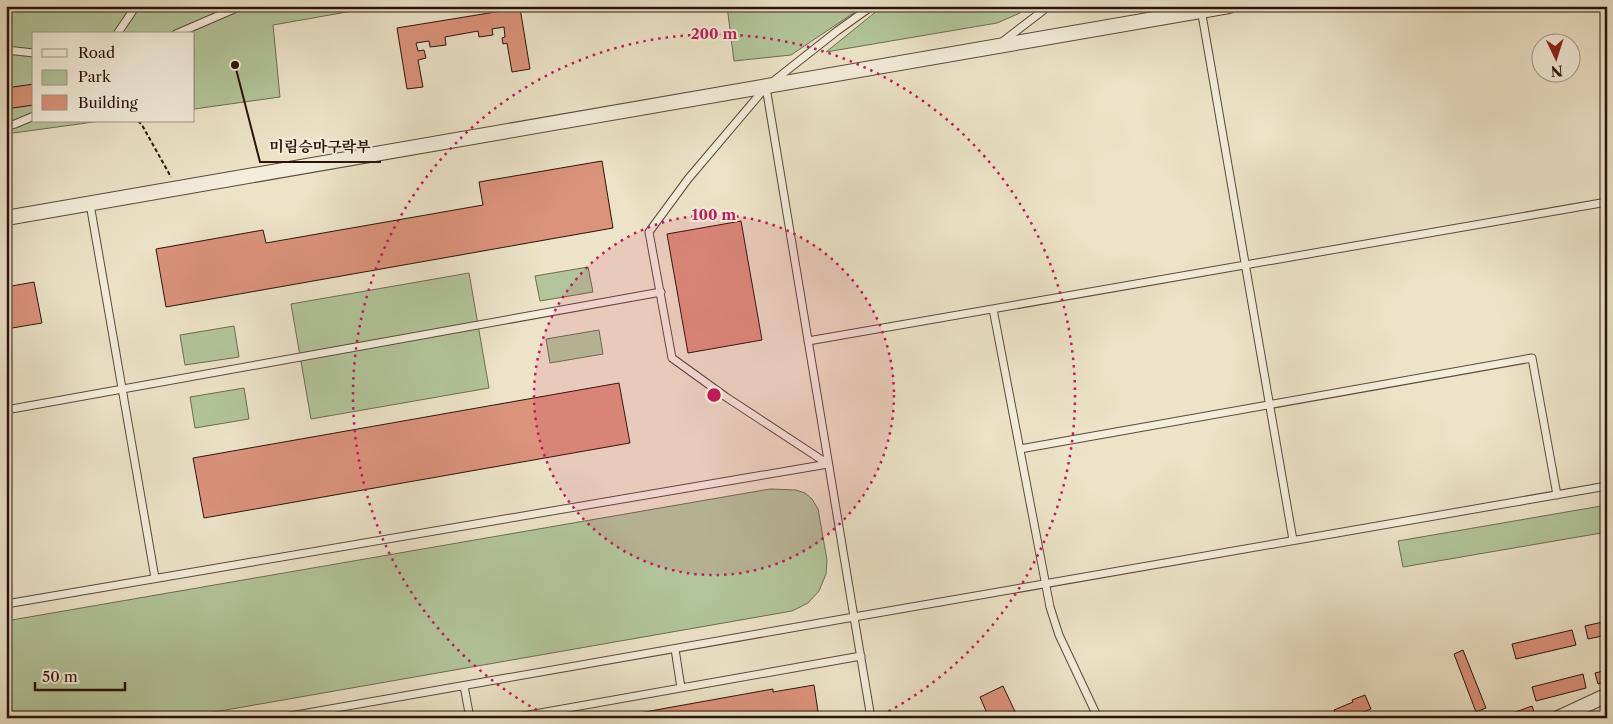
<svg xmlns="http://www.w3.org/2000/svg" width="1613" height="724" font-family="'Libre Caslon Text','Noto Serif KR',serif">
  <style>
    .green { fill: #b2c59a; stroke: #6e6c52 }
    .building { fill: #db937c; stroke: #2a1409 }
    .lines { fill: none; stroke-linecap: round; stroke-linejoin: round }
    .service-casing { stroke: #5a4839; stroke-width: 9 }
    .minor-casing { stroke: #5a4839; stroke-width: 16 }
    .path { stroke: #2a1409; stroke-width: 2; stroke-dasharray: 4 2.5; stroke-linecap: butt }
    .service { stroke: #f3eddb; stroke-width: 7 }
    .minor { stroke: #f3eddb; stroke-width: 14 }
    .ring { fill: none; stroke: #c2185b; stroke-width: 2.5; stroke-dasharray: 2.5 5 }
    .centre { fill: #c2185b; stroke: #f3eddb; stroke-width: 2.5 }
    .ring-label { font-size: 15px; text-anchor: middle; font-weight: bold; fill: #c2185b; stroke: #f3eddb; stroke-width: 4; stroke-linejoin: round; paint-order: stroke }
    .leader { fill: none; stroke: #2a1409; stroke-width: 2 }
    .callout-dot { fill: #2a1409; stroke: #f3eddb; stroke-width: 2 }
    .callout-label { font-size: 15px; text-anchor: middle; font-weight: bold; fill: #2a1409; stroke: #f3eddb; stroke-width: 4; stroke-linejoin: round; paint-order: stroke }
  </style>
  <rect width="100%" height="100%" fill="#ece3c8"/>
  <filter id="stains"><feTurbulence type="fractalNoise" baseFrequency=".004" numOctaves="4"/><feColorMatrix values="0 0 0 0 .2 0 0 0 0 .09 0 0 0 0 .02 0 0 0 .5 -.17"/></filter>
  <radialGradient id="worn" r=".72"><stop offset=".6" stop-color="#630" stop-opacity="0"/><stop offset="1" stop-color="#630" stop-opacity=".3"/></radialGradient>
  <path class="green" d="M6,6h375l-108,19 7,72 -86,12v-75h-160v87h67l-95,13z
    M727,6h137l-73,49 -57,6z
    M883,6h145l-8,7 -23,10 -171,29z
    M588,267l5,25 -53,9 -5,-25z
    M469,273l20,115 -178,31 -20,-115z
    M234,326l5,31 -54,8 -5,-30z
    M599,330l4,24 -53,9 -4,-24z
    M244,388l5,31 -54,9 -5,-31z
    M770,489l26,1 9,3 7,6 6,10 9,51 -1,14 -7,17 -11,12 -16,8 -612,107h-174v-97z
    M1607,505v27l-204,35 -5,-26z"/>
  <path class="building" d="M520,8l10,61 -18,3 -5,-29 -4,1 -1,-6 3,-1 -1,-10 -12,2 1,6 -14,2 -1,-6 -33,6 1,8 -16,2 -1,-6 -13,2 2,8 6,-1 2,8 -8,2 5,27 -16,2 -10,-61z
    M34,84v21l-28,4v-21z
    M602,161l11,67 -447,79 -10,-58 107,-19 3,13 217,-38 -4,-23z
    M741,221l21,119 -74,13 -21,-119z
    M34,282l8,41 -36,6v-42z
    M619,383l11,60 -426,75 -11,-60z
    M1607,621v14l-19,4 -3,-13z
    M1572,630l4,15 -60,14 -4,-15z
    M1463,650l23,58 -10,4 -22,-58z
    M1607,670v11l-9,3 -3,-11z
    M1583,674l3,14 -50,13 -4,-14z
    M814,685l5,33h-208l162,-29v3z
    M1003,686l15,32h-29l-9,-21z
    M1365,695l6,14 -22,9h-12l-3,-8 19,-8 -1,-2z
    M1532,706l4,12h-37z
    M1607,714v4h-14v-2z"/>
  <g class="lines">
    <defs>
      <path id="service" d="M1201,9l92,531
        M117,34l19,-28
        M176,34l65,-28
        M1002,42l47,-36
        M6,50l28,3
        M766,87l88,530 753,-131
        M6,126l9,-2 19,-8
        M90,204l65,374
        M993,309l57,298 9,28 39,83
        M808,341l799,-139
        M6,410l655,-118
        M1020,449l512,-91 25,137
        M828,464l-102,-67 -54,-39 -23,-126 39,-53 78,-92 71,-56 35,-25
        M6,604l822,-140
        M675,649l6,39
        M464,686l6,32
        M279,718l575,-101 17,101
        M512,718l349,-62"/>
      <path id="minor" d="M6,218l1223,-212
        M1558,718l43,-20 6,-1"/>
    </defs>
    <use href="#service" class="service-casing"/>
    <use href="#minor" class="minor-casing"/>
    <path class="path" d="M138,121l4,4 29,52"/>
    <use href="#service" class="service"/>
    <use href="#minor" class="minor"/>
  </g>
  <circle cx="714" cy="395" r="180" fill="#c2185b" fill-opacity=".12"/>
  <g class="ring">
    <circle cx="714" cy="395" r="180"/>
    <path d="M550 717A361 361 0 1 1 878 717"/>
  </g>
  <circle cx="714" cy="395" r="8" class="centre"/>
  <g class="ring-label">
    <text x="714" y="39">200 m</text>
    <text x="714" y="220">100 m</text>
  </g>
  <path class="leader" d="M235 65L260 162H381"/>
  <circle class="callout-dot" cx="235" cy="65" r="5"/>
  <g class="callout-label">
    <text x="320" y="152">미림승마구락부</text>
  </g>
  <rect width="1613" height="724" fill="none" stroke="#ece3c8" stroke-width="25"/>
  <rect x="8" y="8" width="1598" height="709" fill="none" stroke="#2a1409" stroke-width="2.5"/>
  <rect x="12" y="12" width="1588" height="699" fill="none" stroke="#2a1409"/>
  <rect x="32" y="32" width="162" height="90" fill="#f3eddb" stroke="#a39687"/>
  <rect x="42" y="49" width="25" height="8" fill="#f3eddb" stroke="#a39687"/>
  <text x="78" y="58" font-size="15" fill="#2a1409">Road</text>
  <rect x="42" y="70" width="25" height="15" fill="#b2c59a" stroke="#a39687"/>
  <text x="78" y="82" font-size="15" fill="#2a1409">Park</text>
  <rect x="42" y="95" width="25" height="15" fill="#db937c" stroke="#a39687"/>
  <text x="78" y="108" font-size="15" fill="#2a1409">Building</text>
  <g transform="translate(1556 58) rotate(176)"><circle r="24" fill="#f3eddb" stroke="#a39687"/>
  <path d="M0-4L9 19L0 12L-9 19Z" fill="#8f2418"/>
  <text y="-8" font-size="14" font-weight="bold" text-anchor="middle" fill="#2a1409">N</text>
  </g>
  <path d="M35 682v8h90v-8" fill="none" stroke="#2a1409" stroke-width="2.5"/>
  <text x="42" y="682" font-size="15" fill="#2a1409" stroke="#f3eddb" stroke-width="4" paint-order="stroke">50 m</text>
  <rect width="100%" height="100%" filter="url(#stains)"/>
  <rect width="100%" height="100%" fill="url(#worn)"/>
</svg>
